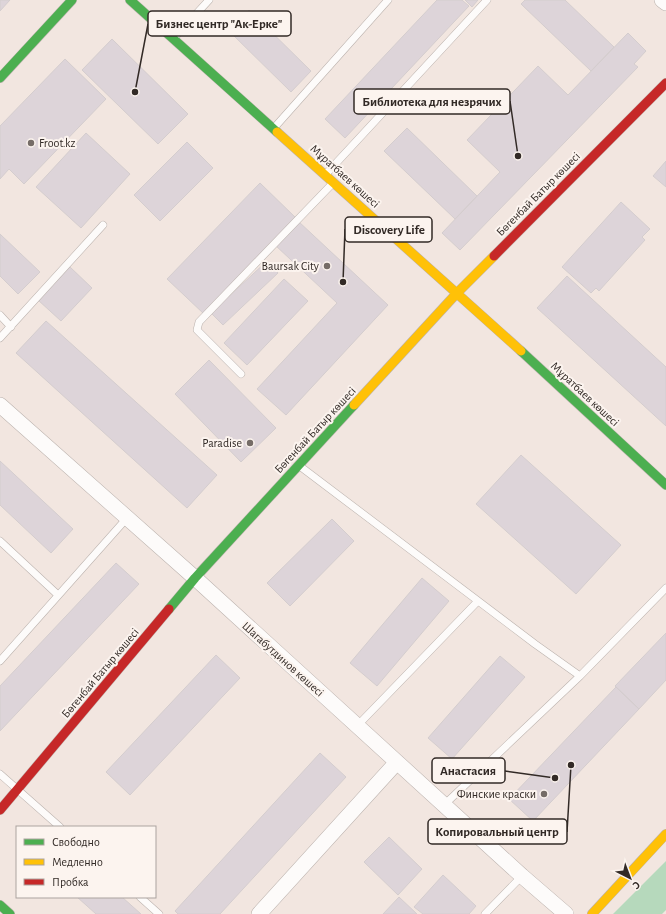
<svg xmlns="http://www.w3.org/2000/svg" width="666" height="914" font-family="'Alegreya Sans',sans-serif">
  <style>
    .forest { fill: #b6d9bc }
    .building { fill: #ddd4d9; stroke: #d4cdce }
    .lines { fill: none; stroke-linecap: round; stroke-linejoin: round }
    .lane-casing { stroke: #bbb2ad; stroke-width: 8 }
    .street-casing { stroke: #bbb2ad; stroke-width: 16 }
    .fast-casing { stroke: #bbb2ad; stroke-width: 10 }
    .slow-casing { stroke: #bbb2ad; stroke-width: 10 }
    .jam-casing { stroke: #bbb2ad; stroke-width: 10 }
    .lane { stroke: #fdfbfa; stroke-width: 7 }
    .street { stroke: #fdfbfa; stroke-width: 15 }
    .fast { stroke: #4caf50; stroke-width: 9 }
    .slow { stroke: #ffc107; stroke-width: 9 }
    .jam { stroke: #c62828; stroke-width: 9 }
    .poi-dot { fill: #756c67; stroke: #fcf4ef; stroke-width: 1.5 }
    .labels { text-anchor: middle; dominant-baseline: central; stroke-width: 4; stroke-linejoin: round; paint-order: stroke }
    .poi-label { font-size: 12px; fill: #322a26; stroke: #fcf4ef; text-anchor: end }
    .street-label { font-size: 12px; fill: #322a26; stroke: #fcf4ef }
    .leader { fill: none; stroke: #322a26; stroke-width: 1.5 }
    .callout-dot { fill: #322a26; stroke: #fcf4ef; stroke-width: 1.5 }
    .callout { fill: #fcf4ef; stroke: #322a26; stroke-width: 1.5 }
    .callout-label { font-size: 13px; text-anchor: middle; font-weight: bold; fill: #322a26 }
  </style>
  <rect width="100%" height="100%" fill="#f2e6e0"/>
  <path class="forest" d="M666,861v49l-4,4h-49z"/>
  <path class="building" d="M0,0h10l-10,11z
    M437,0h25l7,6 -124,132 -20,-19z
    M465,0h13l-6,7z
    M525,0h40l49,47 -23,24 -70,-67z
    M249,10l62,61 -20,21 -62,-61z
    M628,33l18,18 -12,13 4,3 -178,183 -18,-17 58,-61 -33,-32 71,-74 30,29z
    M112,39l76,75 -30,30 -76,-74z
    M65,59l41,40 -82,85 -15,-15 -9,10v-53z
    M407,128l70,68 -22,23 -71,-68z
    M86,133l44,41 -49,54 -45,-41z
    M187,142l26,26 -53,53 -26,-26z
    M666,161v26l-13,-11z
    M260,183l36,35 -92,96 -37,-35z
    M621,202l29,27 -8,8 3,3 -46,51 -3,-3 -5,5 -29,-26z
    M298,221l90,84 -102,110 -29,-26 80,-86 -62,-58z
    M0,234l40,38 -22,22 -18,-18z
    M267,261l11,12 -55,52 -12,-12z
    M70,267l22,21 -31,33 -23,-21z
    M567,276l99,91v59l-129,-118z
    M284,279l24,22 -61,64 -23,-22z
    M46,321l171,154 -30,33 -171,-155z
    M209,360l67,68 -35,34 -66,-68z
    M521,455l100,90 -45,49 -100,-90z
    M0,461l73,68 -22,24 -51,-48z
    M332,519l22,22 -64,65 -23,-23z
    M116,563l23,21 -139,147v-45z
    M422,578l27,23 -72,85 -27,-23z
    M666,633v47l-27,29 -24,-23z
    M216,655l24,23 -110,117 -24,-23z
    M500,656l25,21 -73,82 -24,-21z
    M616,687l23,22 -106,112 -24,-22z
    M320,753l26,24 -126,137h-42l-3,-3z
    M389,837l33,32 -24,26 -34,-33z
    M443,875l33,31 -7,8h-46l-9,-7z
    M77,897h45l19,17h-45z
    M399,897l18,17h-34z"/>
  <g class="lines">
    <defs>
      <path id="lane" d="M175,37l34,-37
        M274,128l114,-128
        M326,174l161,-174
        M0,315l11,12
        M0,338l103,-113
        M241,374l-44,-44 2,-8 133,-138
        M301,467l234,177 45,32
        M0,541l58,54
        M0,661l127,-143
        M357,726l121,-125
        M0,774l60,53
        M444,805l136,-129 86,-88
        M140,897l19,17
        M485,914l37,-38"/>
      <path id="street" d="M662,0l4,3
        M0,405l195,173 327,298 44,38
        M259,914l138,-152"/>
      <path id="fast" d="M130,0l147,132
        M0,78l72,-78
        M521,351l145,134
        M169,609l26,-31 159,-173
        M0,905l10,9"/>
      <path id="slow" d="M277,132l244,219
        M354,405l103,-112 37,-37
        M592,914l74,-80"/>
      <path id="jam" d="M494,256l172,-173
        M0,810l169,-201"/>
    </defs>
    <use href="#lane" class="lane-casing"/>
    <use href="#street" class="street-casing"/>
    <use href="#fast" class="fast-casing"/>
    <use href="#slow" class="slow-casing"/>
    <use href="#jam" class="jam-casing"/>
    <use href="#lane" class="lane"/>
    <use href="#street" class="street"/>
    <use href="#fast" class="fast"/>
    <use href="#slow" class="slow"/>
    <use href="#jam" class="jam"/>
  </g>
  <g class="poi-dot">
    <circle cx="31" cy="143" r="4"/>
    <circle cx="327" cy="266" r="4"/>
    <circle cx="250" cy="443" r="4"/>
    <circle cx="544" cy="794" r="4"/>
  </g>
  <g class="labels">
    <g class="poi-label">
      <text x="39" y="143" text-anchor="start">Froot.kz</text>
      <text x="319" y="266">Baursak City</text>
      <text x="242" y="443">Paradise</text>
      <text x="536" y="794">Финские краски</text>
    </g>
    <g class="street-label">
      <text transform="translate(345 176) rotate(42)">Мұратбаев көшесі</text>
      <text transform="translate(538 194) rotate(-45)">Бөгенбай Батыр көшесі</text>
      <text transform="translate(585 394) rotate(43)">Мұратбаев көшесі</text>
      <text transform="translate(315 430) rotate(-47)">Бөгенбай Батыр көшесі</text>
      <text transform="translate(283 659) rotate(42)">Шагабутдинов көшесі</text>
      <text transform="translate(100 673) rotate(-50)">Бөгенбай Батыр көшесі</text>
    </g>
  </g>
  <path class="leader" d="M135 92L148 24M518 156L510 101M343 282L345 229M555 778L505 771M571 765L567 832"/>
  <g class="callout-dot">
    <circle cx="135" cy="92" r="4"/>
    <circle cx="518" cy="156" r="4"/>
    <circle cx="343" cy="282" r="4"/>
    <circle cx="555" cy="778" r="4"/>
    <circle cx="571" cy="765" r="4"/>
  </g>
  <g class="callout">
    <rect x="148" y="11" width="143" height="25" rx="4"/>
    <rect x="354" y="89" width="156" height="25" rx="4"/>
    <rect x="345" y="217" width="87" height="25" rx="4"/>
    <rect x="432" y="758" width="73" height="25" rx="4"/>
    <rect x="428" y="819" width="139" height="25" rx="4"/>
  </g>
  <g class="callout-label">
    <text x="219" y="28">Бизнес центр "Ак-Ерке"</text>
    <text x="432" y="106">Библиотека для незрячих</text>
    <text x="389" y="234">Discovery Life</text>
    <text x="468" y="775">Анастасия</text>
    <text x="497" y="836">Копировальный центр</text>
  </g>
  <rect x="16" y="826" width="140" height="72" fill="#fcf4ef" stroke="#aba39f"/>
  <rect x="24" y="839" width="20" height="6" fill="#4caf50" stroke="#aba39f"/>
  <text x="52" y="846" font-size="12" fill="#322a26">Свободно</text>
  <rect x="24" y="859" width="20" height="6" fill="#ffc107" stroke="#aba39f"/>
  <text x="52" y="866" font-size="12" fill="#322a26">Медленно</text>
  <rect x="24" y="879" width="20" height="6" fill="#c62828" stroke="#aba39f"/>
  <text x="52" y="886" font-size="12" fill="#322a26">Пробка</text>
  <g transform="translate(630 878) rotate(138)" stroke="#fcf4ef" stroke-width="3" paint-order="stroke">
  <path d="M0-3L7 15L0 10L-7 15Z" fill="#322a26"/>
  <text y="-6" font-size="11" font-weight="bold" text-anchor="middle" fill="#322a26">С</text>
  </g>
</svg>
